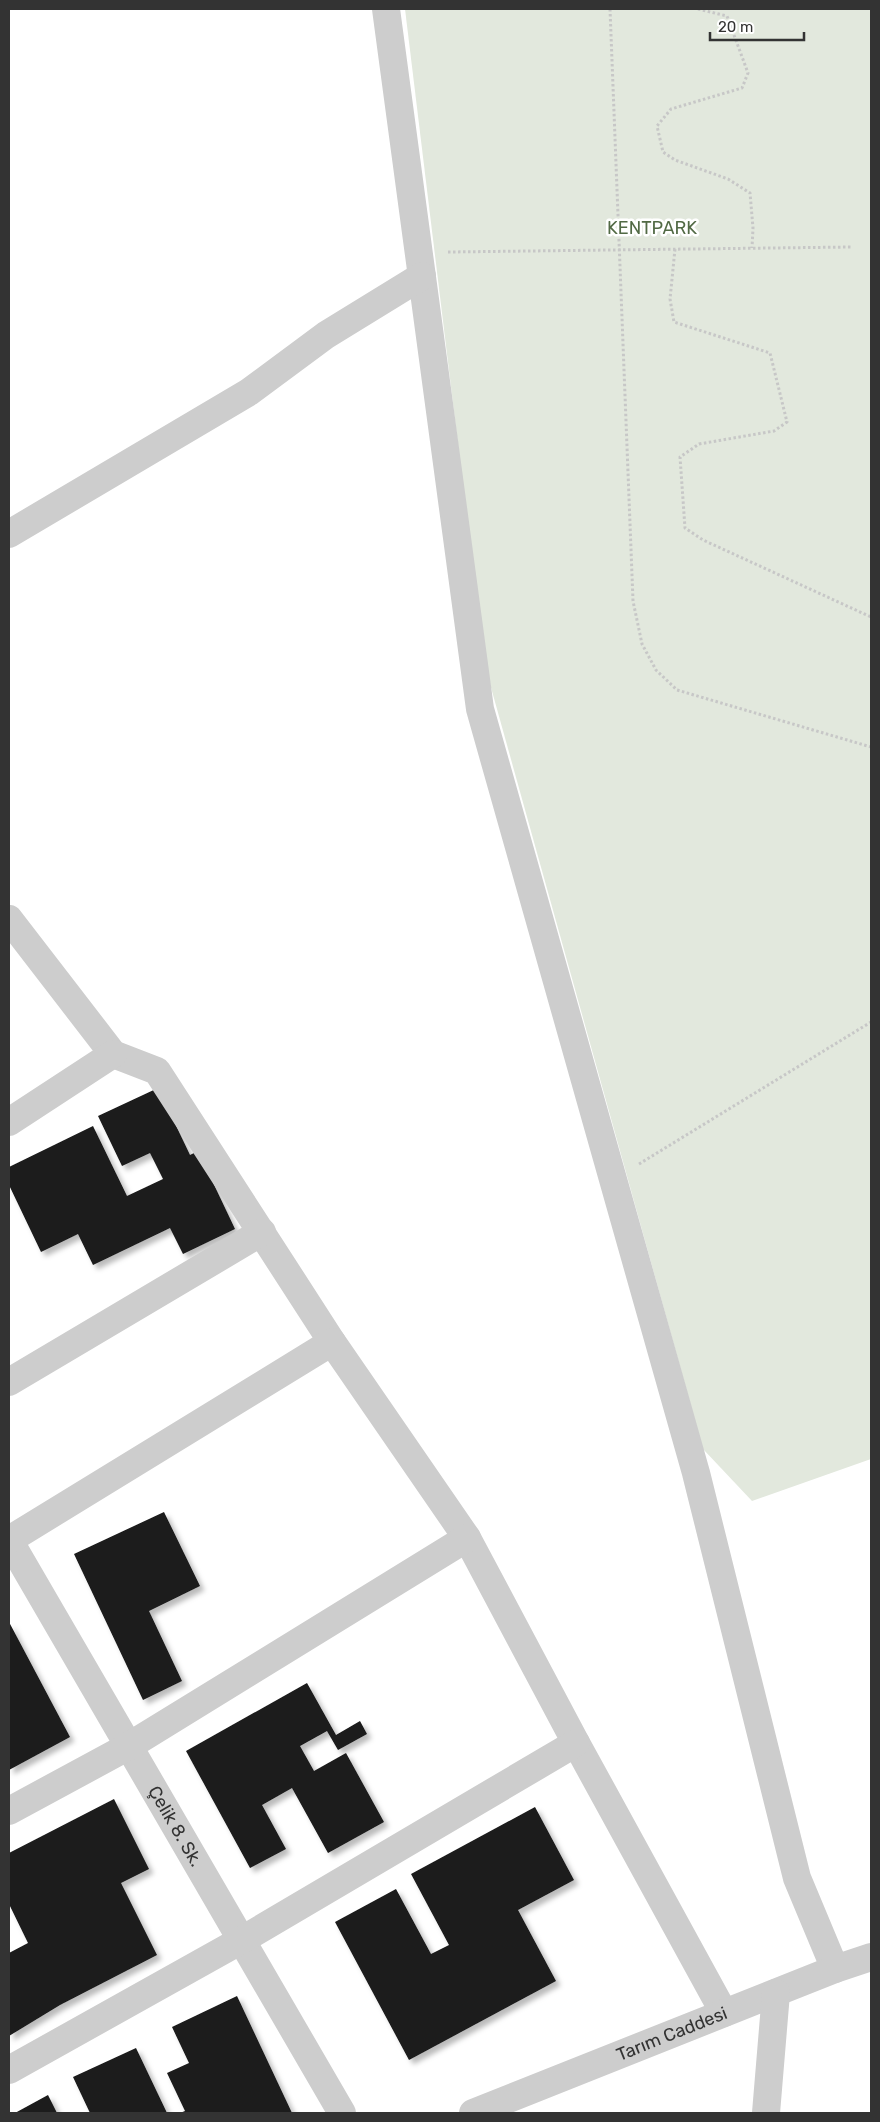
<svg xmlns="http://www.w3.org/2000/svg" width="880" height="2122" font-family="Rubik,sans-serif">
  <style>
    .green { fill: #e2e8dd }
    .building { fill: #1a1a1a; filter: url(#shadow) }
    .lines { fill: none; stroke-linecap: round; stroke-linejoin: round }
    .path { stroke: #c7c7c7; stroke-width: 3; stroke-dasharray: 2.5 2.5; stroke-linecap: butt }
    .minor { stroke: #cdcdcd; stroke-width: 28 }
    .labels { text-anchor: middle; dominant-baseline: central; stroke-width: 5; stroke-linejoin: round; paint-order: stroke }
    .park-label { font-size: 18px; fill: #526a45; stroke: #fff }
    .street-label { font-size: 18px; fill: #333; stroke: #fff }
  </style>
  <defs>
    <filter id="shadow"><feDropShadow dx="4.5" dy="4.5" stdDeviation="2.5" flood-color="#0004"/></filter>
  </defs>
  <rect width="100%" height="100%" fill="#fff"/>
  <path class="green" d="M405,9h466v1450l-119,42 -49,-52 -218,-783z"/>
  <path class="building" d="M158,1088l32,67 8,-4 37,78 -52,25 -13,-26 -77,37 -15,-31 -37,18 -32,-67v-18l84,-41 34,70 36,-17 -13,-26 -28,13 -24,-50z
    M164,1512l36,74 -51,25 33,70 -39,19 -69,-146z
    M9,1622l61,115 -61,33z
    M307,1683l29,52 24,-14 7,13 -29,16 -11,-19 -27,15 14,25 32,-18 38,69 -56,31 -36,-65 -30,17 24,44 -36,19 -64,-117z
    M114,1799l35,70 -28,14 36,72 -97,50 -51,31v-83l19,-10 -19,-39v-51z
    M535,1807l39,73 -56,30 38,71 -147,79 -74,-138 61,-33 35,65 18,-9 -38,-71z
    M237,1996l55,117h-112l5,-2 -18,-38 22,-10 -17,-36z
    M136,2048l31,65h-77l-17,-36z
    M48,2095l9,18h-42z"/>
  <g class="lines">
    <path class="path" d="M610,9l23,592 9,43 14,26 21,20 194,57
      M698,9l29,7 21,57 -6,15 -71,21 -14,17 6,26 12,8 53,19 22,14 3,35 -1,20
      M675,249l-5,50 4,23 96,31 17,69 -13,9 -75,13 -19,13 5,71 18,12 168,77
      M448,252l404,-5
      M639,1164l232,-142"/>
    <g class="minor">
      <path d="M386,9l94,700 216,764 101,405 38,91"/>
      <path d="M9,534l240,-142 77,-57 96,-59"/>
      <path d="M9,919l104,135 44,17 175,271 135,196 109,205 148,270"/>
      <path d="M9,1122l104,-68"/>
      <path d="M9,1382l253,-150"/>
      <path id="s1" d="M9,1540l333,573"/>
      <path d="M9,1540l323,-198"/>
      <path d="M9,1811l120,-65 338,-208"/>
      <path d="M9,2070l238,-133 329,-194"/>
      <path id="s2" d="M473,2113l362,-144 36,-12"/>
      <path d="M766,2113l10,-120"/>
    </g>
  </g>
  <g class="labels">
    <g class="park-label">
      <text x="652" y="228">KENTPARK</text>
    </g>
    <g class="street-label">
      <text stroke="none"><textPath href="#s1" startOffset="331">Çelik 8. Sk.</textPath></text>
      <text stroke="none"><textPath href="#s2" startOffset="214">Tarım Caddesi</textPath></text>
    </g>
  </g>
  <rect width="880" height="2122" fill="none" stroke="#333333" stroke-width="20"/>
  <path d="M710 32v8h94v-8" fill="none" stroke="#333333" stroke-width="2.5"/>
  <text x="718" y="32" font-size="15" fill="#333333" stroke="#ffffff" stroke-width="4" paint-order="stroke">20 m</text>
</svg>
